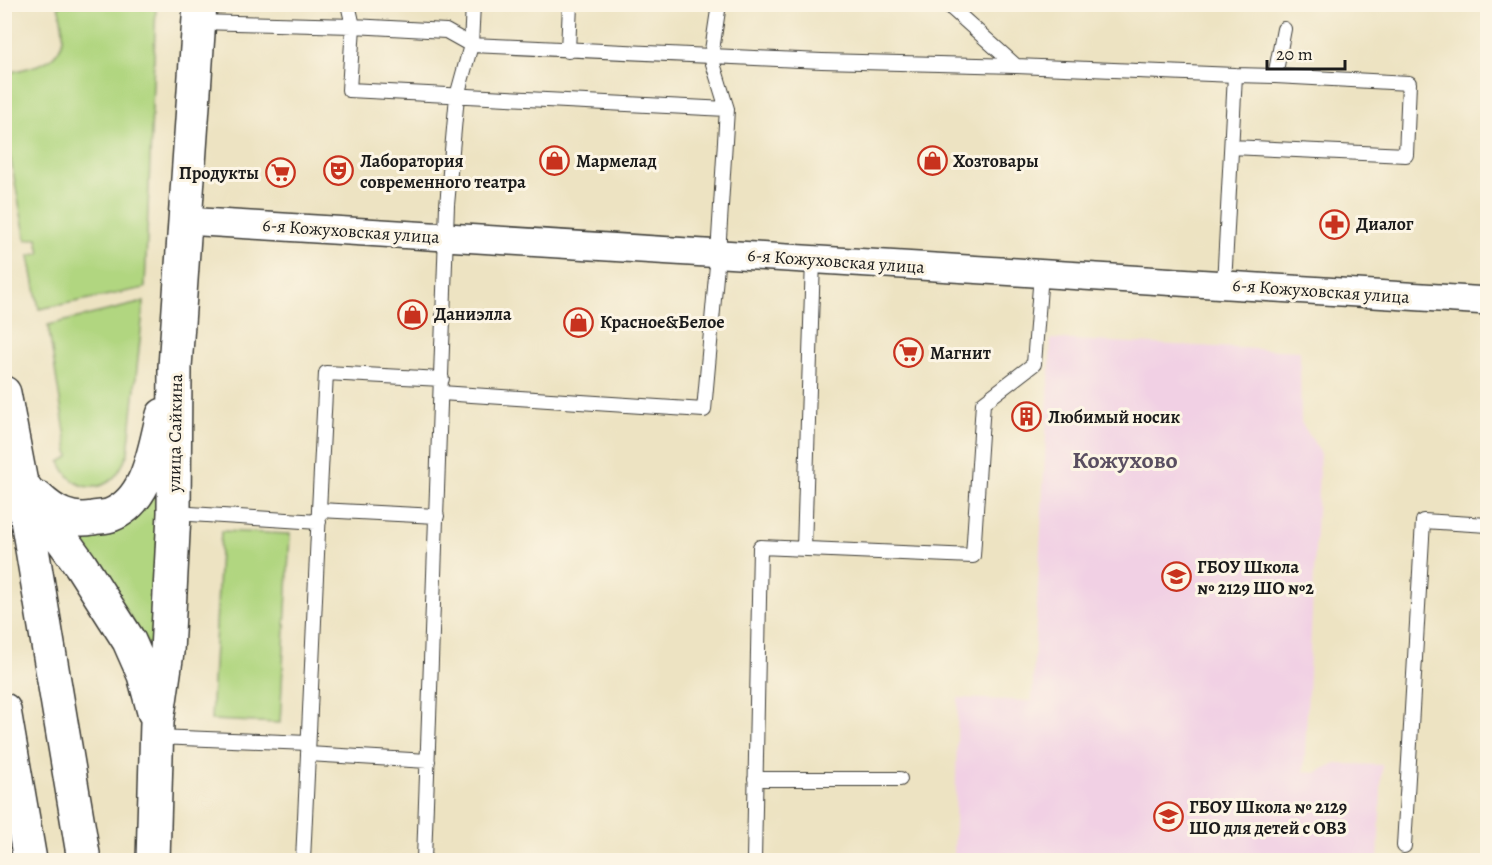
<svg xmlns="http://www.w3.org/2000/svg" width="1492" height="865" font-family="Alegreya,serif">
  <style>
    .built { fill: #f1d0e4 }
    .green { fill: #b1d680; stroke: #66794e; stroke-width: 1.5 }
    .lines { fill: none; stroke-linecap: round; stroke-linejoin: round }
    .lane-casing { stroke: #3b3a35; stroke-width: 16 }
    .street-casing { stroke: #3b3a35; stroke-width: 30 }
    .primary-casing { stroke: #3b3a35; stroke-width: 36 }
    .lane { stroke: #fff; stroke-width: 14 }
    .street { stroke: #fff; stroke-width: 27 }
    .primary { stroke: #fff; stroke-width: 33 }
    .labels { text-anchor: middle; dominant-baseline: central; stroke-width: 6; stroke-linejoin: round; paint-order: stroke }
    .poi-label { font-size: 18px; font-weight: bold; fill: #1c1c1c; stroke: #fcf5e5; text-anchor: start }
    .street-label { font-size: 18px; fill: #1c1c1c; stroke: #fcf5e5 }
    .district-label { font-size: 24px; font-weight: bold; fill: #5a4f61; stroke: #fcf5e5 }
  </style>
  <rect width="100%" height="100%" fill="#fcf5e5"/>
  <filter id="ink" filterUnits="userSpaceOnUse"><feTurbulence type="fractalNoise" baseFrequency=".0167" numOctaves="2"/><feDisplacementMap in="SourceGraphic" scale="12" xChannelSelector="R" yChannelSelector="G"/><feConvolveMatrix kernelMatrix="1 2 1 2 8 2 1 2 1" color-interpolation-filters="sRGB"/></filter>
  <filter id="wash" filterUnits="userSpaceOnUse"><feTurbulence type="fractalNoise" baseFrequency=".008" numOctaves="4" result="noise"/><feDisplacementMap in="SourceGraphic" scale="24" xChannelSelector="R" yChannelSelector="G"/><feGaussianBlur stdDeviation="1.35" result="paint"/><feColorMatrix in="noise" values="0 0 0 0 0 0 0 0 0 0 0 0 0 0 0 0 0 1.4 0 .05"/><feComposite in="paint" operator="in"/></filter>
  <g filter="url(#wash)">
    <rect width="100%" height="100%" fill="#ede3c2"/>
    <path class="built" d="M1051,339l249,12 1,71 19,30 -16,320 11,1 19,-9 48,1 -4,95h-424l4,-162 74,3z"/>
    <path class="green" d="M58,5h98l-11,283 -106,21 -10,-53 11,-3 -3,-15 -11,2 -21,-110v-56c22,-7 55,-8 58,-37 1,-10 -3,-22 -5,-32z
      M144,302l-16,151c-4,10 -9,21 -18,28 -22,14 -41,2 -50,-19l9,-5 -21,-132z
      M155,494h3v168l-79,-127z
      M221,531l69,3 -10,189 -69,-3z"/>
  </g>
  <g filter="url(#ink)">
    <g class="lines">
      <defs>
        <path id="lane" d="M348,4l5,22 93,5 25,14 351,16 194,5
          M947,4l69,62 219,9 -11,210
          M199,22l154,4 -4,64 378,19
          M568,51l2,-47
          M1235,75l40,1 9,-47
          M1232,147l174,8 3,-72 -134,-7
          M441,393l263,17 14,-156 9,-145 -16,-52 8,-53
          M319,510l-11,244 120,7
          M174,513l145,9
          M437,516l-118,-6 7,-137 116,6
          M804,549l9,-290
          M157,737l151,6
          M755,779h145
          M1404,846l19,-325 65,4
          M303,860l5,-106
          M424,860l23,-655 10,-109 14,-51 2,-41
          M754,860l6,-313 213,9 10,-153 51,-39 7,-90"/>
        <path id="street" d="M185,221l1303,80"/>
        <path id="primary" d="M4,393l17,90 63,377
          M25,488l55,76 49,77 15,34 10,37
          M38,498c16,15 32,24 55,20 5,-1 13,-1 18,-3 38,-15 43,-66 52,-100
          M4,710l26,150
          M153,860l4,-138 10,-70 7,-139 1,-146 25,-363"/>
      </defs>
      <use href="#lane" class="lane-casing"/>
      <use href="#street" class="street-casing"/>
      <use href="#primary" class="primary-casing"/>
      <use href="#lane" class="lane"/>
      <use href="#street" class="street"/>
      <use href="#primary" class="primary"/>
    </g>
  </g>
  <defs>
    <symbol id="shop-ring" viewBox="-11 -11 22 22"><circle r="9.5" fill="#fcf5e5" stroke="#c8321e" stroke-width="1.5"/><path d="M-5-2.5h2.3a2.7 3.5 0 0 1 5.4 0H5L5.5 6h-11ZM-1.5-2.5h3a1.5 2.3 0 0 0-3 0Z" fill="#c8321e"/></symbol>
    <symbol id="theatre-ring" viewBox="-11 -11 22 22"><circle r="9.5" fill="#fcf5e5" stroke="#c8321e" stroke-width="1.5"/><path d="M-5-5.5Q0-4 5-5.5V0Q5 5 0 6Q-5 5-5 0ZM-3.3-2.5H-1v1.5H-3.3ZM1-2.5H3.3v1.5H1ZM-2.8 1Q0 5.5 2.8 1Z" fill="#c8321e"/></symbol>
    <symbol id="supermarket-ring" viewBox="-11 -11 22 22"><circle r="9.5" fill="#fcf5e5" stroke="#c8321e" stroke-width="1.5"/><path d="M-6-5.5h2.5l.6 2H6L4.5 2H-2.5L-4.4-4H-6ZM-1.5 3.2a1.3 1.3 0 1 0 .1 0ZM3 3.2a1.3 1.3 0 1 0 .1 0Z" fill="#c8321e"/></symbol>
    <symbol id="pharmacy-ring" viewBox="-11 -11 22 22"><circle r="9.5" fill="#fcf5e5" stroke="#c8321e" stroke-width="1.5"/><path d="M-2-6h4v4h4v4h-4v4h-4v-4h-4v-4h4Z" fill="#c8321e"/></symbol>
    <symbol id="building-ring" viewBox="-11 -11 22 22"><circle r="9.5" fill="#fcf5e5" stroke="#c8321e" stroke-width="1.5"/><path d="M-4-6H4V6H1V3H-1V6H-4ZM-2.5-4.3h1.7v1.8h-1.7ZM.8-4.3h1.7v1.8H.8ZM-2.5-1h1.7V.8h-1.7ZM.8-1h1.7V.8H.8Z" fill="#c8321e"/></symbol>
    <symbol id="school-ring" viewBox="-11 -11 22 22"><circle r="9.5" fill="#fcf5e5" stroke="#c8321e" stroke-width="1.5"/><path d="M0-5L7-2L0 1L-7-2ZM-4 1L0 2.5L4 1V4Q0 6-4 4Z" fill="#c8321e"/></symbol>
  </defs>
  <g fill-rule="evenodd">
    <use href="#shop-ring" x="538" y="144" width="33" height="33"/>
    <use href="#shop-ring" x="916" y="144" width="33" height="33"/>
    <use href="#theatre-ring" x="322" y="154" width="33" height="33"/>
    <use href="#supermarket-ring" x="264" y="156" width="33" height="33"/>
    <use href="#pharmacy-ring" x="1318" y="208" width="33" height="33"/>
    <use href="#shop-ring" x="396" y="298" width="33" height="33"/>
    <use href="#shop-ring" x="562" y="306" width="33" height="33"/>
    <use href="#supermarket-ring" x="892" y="336" width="33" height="33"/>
    <use href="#building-ring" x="1010" y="400" width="33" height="33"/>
    <use href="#school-ring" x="1160" y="560" width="33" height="33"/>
    <use href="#school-ring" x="1152" y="800" width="33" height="33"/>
  </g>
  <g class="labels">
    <g class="poi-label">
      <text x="360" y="161">Лаборатория<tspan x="360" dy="21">современного театра</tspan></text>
      <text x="576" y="161">Мармелад</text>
      <text x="953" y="161">Хозтовары</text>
      <text x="259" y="173" text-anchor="end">Продукты</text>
      <text x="1356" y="224">Диалог</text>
      <text x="434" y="314">Даниэлла</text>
      <text x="600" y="322">Красное&amp;Белое</text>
      <text x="930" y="353">Магнит</text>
      <text x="1048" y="417">Любимый носик</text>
      <text x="1197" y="567">ГБОУ Школа<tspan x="1197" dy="21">№ 2129 ШО №2</tspan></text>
      <text x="1189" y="807">ГБОУ Школа № 2129<tspan x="1189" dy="21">ШО для детей с ОВЗ</tspan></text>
    </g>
    <g class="street-label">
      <text transform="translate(351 231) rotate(4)">6-я Кожуховская улица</text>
      <text transform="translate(836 261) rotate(4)">6-я Кожуховская улица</text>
      <text transform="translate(1321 291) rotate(4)">6-я Кожуховская улица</text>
      <text transform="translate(175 433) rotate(-89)">улица Сайкина</text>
    </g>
    <g class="district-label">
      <text x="1125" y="460">Кожухово</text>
    </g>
  </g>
  <rect width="1492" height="865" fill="none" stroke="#fcf5e5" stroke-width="24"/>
  <path d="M1267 60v9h78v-9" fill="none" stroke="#1c1c1c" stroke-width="3"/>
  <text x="1276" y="60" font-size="18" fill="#1c1c1c" stroke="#fcf5e5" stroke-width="4.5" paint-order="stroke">20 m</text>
</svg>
